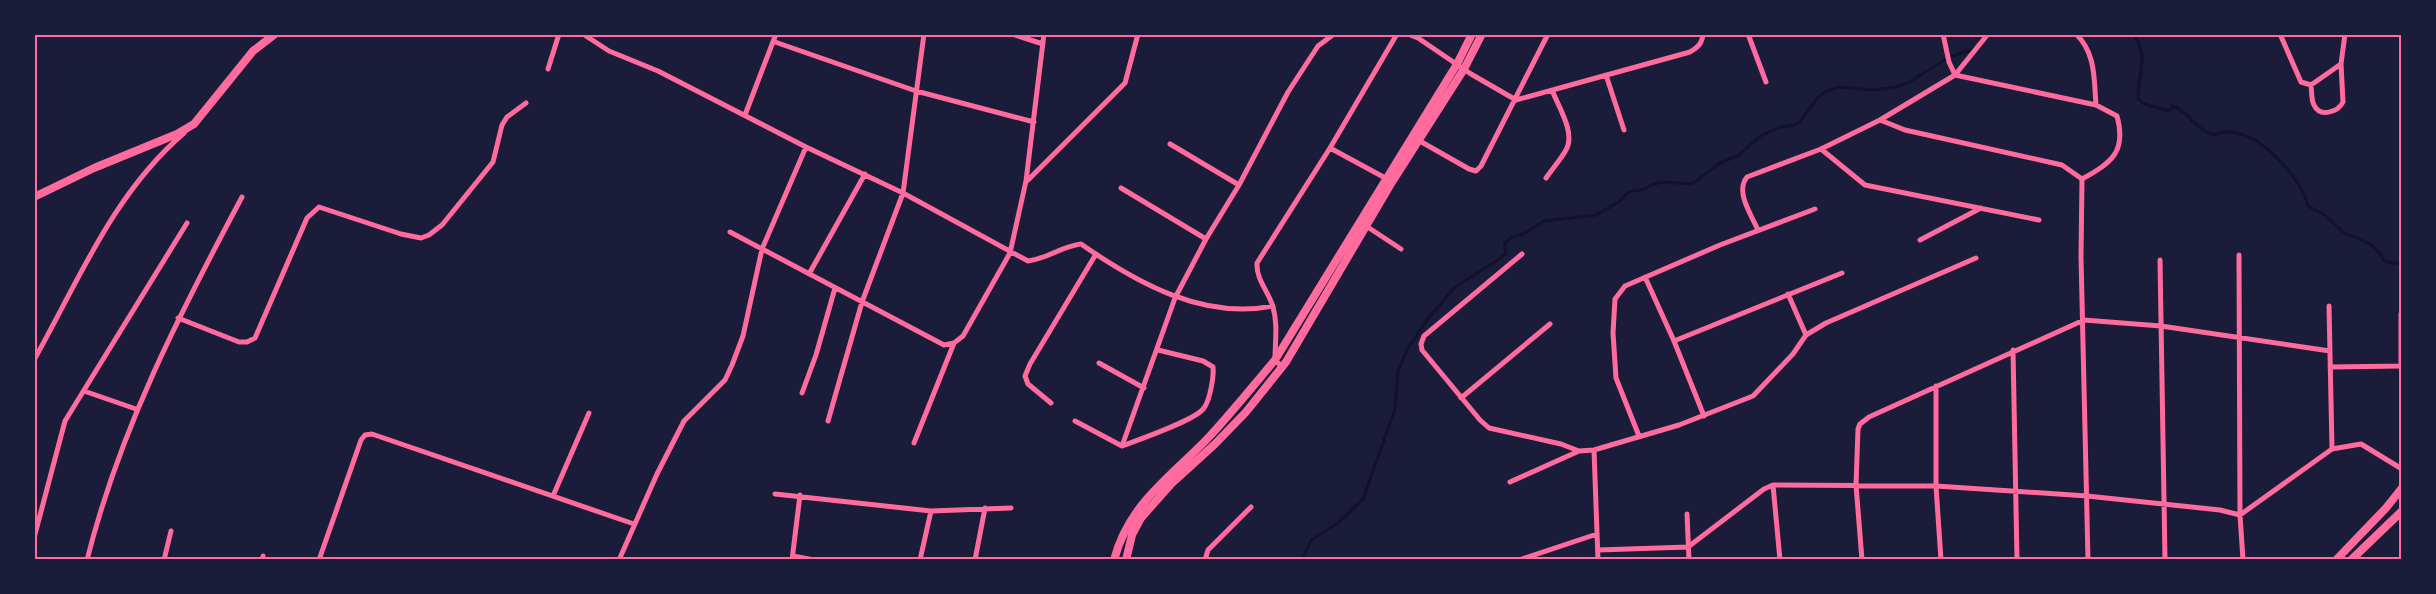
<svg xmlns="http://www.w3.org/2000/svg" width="2436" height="594" font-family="Signika,sans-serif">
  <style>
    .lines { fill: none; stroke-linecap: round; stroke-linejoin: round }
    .stream { stroke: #12122b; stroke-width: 3 }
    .minor { stroke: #ff6b9d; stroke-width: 5 }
    .secondary { stroke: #ff6b9d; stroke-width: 8 }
    .neatline { fill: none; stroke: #ff6b9d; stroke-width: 2 }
  </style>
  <rect width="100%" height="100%" fill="#1b1b3a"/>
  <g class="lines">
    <path class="stream" d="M2132,34c19,19 5,43 6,65l6,5 25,7 4,-5c15,4 20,23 41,29 35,-17 86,39 94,71l17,9 18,17 27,12 10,9 3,7c6,3 13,5 19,1
      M1302,560l9,-20 27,-17 25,-24 32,-90 3,-38 10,-23 19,-28 28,-33 46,-29 5,-5 -2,-9 8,-7 11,-3 21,-13 52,-6 23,-13 9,-10 17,-3 8,-5 11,-2 28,2 28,-21 19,-8 21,-19 20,-9 11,-1 9,-4 18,-25 9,-6 12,-4 33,3 25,-3 12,-5 41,-25 26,-9"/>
    <path class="minor" d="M583,34l26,17 49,20 148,76 97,46 125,68c22,-3 31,-14 53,-17 56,39 122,76 192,62
      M1012,34l31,10
      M1408,34l10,4 53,36 45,26 174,-48c8,-5 12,-8 13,-18
      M1748,34l18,48
      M1943,34l6,28 6,13 33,-41
      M2076,34c20,19 18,46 20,71
      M2280,34l21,48 10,3 30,-21 4,-30
      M775,42l141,49 118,31
      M548,69l11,-35
      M1606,75l18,55
      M2311,85c1,6 0,15 3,20 6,13 24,7 29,-3l-2,-38
      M745,115l31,-81
      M1880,120l25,10 157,35 20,14
      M1418,140l51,29 7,2 5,-5 67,-132
      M1170,144l69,41
      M1330,148l59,32
      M1821,149l44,36 174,35
      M1546,178c7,-10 15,-19 20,-28 10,-17 -8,-44 -14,-60
      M1028,180l97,-97 13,-49
      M1121,188l85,51
      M1363,224l38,25
      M1758,230c-7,-16 -23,-38 -11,-53l74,-28 59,-29 75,-45 141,30 21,11c10,36 -6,47 -35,63l-1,78 7,303
      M730,232l214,113 10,-2
      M1920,240l61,-32
      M1522,254l-98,82 -3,8 1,6 58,70 9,8 72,16 18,7
      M2239,255l1,260 3,45
      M2160,260l5,300
      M809,274l56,-100
      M1645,277l29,64 30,75
      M1788,294l18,41
      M2329,306l3,143
      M178,318l61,24h8l8,-4 52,-120 12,-11 82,27 20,4 8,-3 13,-10 51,-63 9,-37 5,-8 19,-14
      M1674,341l168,-68
      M2013,350l4,210
      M34,360c45,-80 79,-166 150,-227
      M1099,363l45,25
      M1282,367l-7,-7c0,-18 3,-36 -2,-53 -4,-15 -17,-27 -16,-44l73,-115 67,-114
      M2330,367l71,-1v-52
      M1936,386v100l5,74
      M84,391l52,18
      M802,393l14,-38 19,-67
      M1461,398l89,-74
      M1051,403l-23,-19 -3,-8 5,-12 66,-110
      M828,421l34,-119 41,-109 21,-159
      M1075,421l47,25
      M1639,436l-23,-58 -3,-45 2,-34 10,-13 95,-41 95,-36
      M914,443l40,-100 9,-7 47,-83 16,-72 18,-147
      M1122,446l53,-148 31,-59 33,-54 49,-93 30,-46 16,-12
      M1122,446c16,-6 74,-26 82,-38 6,-8 10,-32 9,-41l-10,-6 -45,-11
      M1594,450l4,110
      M1510,482l69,-31 15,-1 85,-25 74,-29 40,-42 13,-19 20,-12 150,-65
      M1773,485l7,75
      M775,494l156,17 80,-3
      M553,496l36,-83
      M1687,514l2,46
      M34,538l31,-117 122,-198
      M1598,550l90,-3 76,-58 9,-4 163,1 151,10 133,14 20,5 92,-66 29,-5 41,25
      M793,556l21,4
      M87,560c33,-131 92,-245 155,-363
      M164,560l7,-29
      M262,560l1,-4
      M319,560l42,-120 4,-5 7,-1 262,90
      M619,560l38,-86 27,-53 41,-41 7,-15 11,-29 19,-87 44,-102
      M792,560l8,-65
      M920,560l11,-49
      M975,560l10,-52
      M1205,560l3,-10 43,-43
      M1519,560l78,-26
      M1862,560l-6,-75 2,-56 2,-5 9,-7 215,-97 77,6 169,25"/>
    <path class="secondary" d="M34,197l60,-29 83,-34 17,-10 59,-73 22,-17
      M1114,560c15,-57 57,-83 95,-123 23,-25 44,-51 66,-77l182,-296 15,-30
      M1126,560l6,-25 9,-17 30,-34 44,-40 31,-32 40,-50 106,-180 72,-113 18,-35
      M2336,560l50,-52 16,-20
      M2351,560l51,-49"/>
  </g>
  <rect width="2436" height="594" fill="none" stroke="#1b1b3a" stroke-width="72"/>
  <rect x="36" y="36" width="2364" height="522" class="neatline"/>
</svg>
